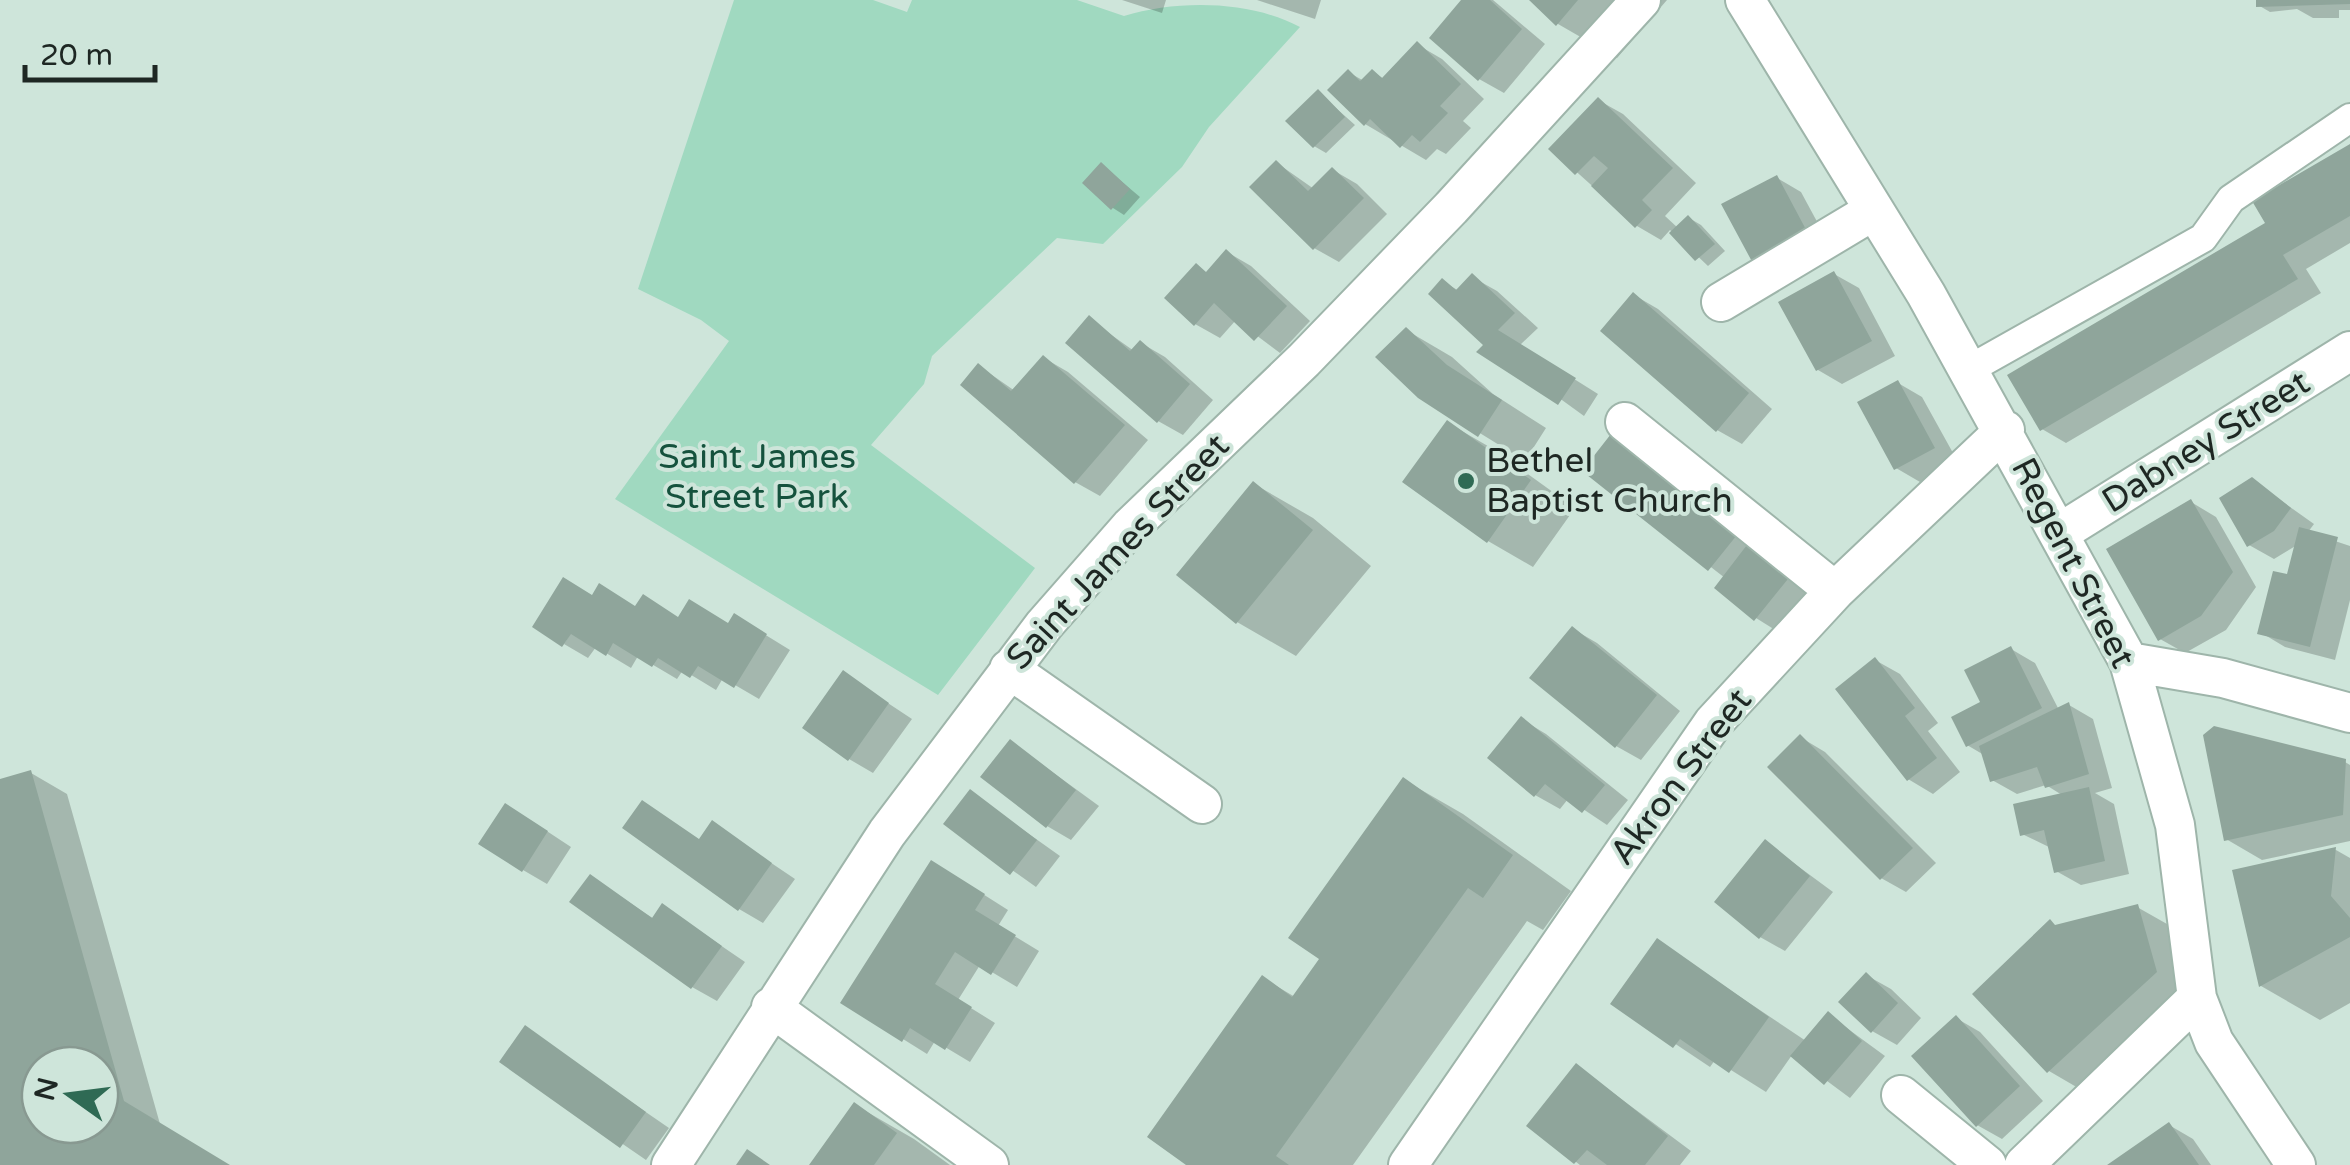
<svg xmlns="http://www.w3.org/2000/svg" width="2350" height="1165" font-family="'Varela Round',sans-serif">
  <style>
    .green { fill: #a0d9c0 }
    .shadow { fill: #0003; fill-rule: evenodd }
    .building { fill: #8fa59b; fill-rule: evenodd }
    .lines { fill: none; stroke-linecap: round; stroke-linejoin: round }
    .pedestrian-casing { stroke: #9eb5aa; stroke-width: 32 }
    .minor-casing { stroke: #9eb5aa; stroke-width: 42 }
    .pedestrian { stroke: #fff; stroke-width: 28 }
    .minor { stroke: #fff; stroke-width: 38 }
    .poi-dot { fill: #2f6a54; stroke: #cee5da; stroke-width: 4 }
    .labels { text-anchor: middle; dominant-baseline: central; stroke-width: 8; stroke-linejoin: round; paint-order: stroke }
    .street-label { font-size: 35px; fill: #1e2723; stroke: #cee5da }
    .park-label { font-size: 35px; fill: #15523d; stroke: #cee5da }
    .poi-label { font-size: 35px; fill: #1e2723; stroke: #cee5da; text-anchor: start }
  </style>
  <rect width="100%" height="100%" fill="#cee5da"/>
  <path class="green" d="M734,0h139l34,12 5,-12h165l47,16c53,-16 125,-16 176,11l-91,100 -27,40 -79,77 -46,-6 -125,118 -8,28 -53,61 164,123 -97,127 -323,-196 114,-158 -28,-21 -63,-31z"/>
  <path class="shadow" d="M1122,0h44l-4,13z
    M1257,0h64l-6,19z
    M1465,0h28l52,44 -41,49 -25,-14z
    M1532,0h135l-50,58 -59,-34z
    M2258,0h92v10h-11v8h-26l-16,-9 -27,3 -12,-7z
    M1418,45l24,14 42,40 -21,22 8,7 -25,26 -9,-5 -11,11 -61,-36 -17,-52 16,9 9,-9 11,7z
    M1318,92l37,33 -29,28 -12,-7z
    M1598,100l25,14 73,69 -31,33 13,12 11,-10 12,7 24,26 -17,15 -38,-36 -9,10 -24,-14 -86,-77z
    M2350,146v97l-44,26 15,24 -255,150 -24,-14z
    M1277,163l37,26 19,-19 24,14 30,30 -48,48 -25,-14z
    M1102,165l38,32 -16,18 -11,-7z
    M1777,178l24,14 33,61 -109,-48z
    M1227,252l24,14 59,55 -30,32 -44,-33 -16,18 -25,-14 13,-51z
    M1834,274l25,14 36,68 -53,28 -24,-14z
    M1472,277l25,14 41,37 -18,17 78,49 -14,22 -98,-71 -44,-64 17,10z
    M1634,295l24,14 114,100 -30,35 -25,-14z
    M1089,319l45,32 7,-8 24,14 48,43 -30,35 -25,-14z
    M1406,330l46,27 41,37 53,34 -21,33 -105,-65z
    M1044,358l24,14 80,68 -48,56 -25,-14 -96,-116 36,25z
    M1898,383l24,14 36,65 -38,20 -24,-14z
    M1448,423l45,26 82,59 -42,59 -45,-26z
    M1620,427l195,163 -35,43 -24,-15 -31,-40 -139,-108z
    M2252,480l62,44 -6,8 42,14v54l-15,60 -50,-13 -25,-15 29,-55 8,-32 -23,14 -25,-14z
    M1254,484l59,34 58,48 -75,90 -59,-34z
    M2191,502l25,15 40,70 -30,43 -41,23 -25,-14z
    M593,597l86,22 80,12 31,19 -31,49 -36,-21 -7,12 -33,-20 -6,9 -39,-23 -7,12 -35,-21 -8,11 -24,-14z
    M1573,629l24,14 83,68 -39,49 -25,-14z
    M2011,649l24,14 24,47 10,-5 24,14 19,69 -17,5 19,11 15,70 -48,11 -25,-14 -5,-23 -29,-14 40,-39 -16,-10 -29,9 -25,-14 -8,-25 -17,-10z
    M1875,660l25,14 38,49 -10,8 32,41 -27,22 -25,-15z
    M844,674l68,45 -39,54 -24,-14z
    M1521,719l25,15 82,66 -21,25 -39,-26 -8,10 -25,-14z
    M1800,737l25,15 111,111 -30,29 -25,-14z
    M1011,742l88,64 -28,34 -24,-14z
    M2345,762l5,3v76l-88,19 -36,-21z
    M31,773l36,21 93,330 67,41h-227v-384zM40,1065h60v60h-60z
    M1404,780l59,34 108,77 -28,39 -16,-9 -174,244h-162l72,-187 32,19 28,-39z
    M970,792l90,64 -24,31 -89,-63z
    M643,803l58,38 12,-17 82,55 -32,44 -24,-14z
    M530,820l41,27 -24,37 -24,-14z
    M1765,842l68,50 -48,59 -25,-14z
    M2336,850l14,8v145l-30,17 -59,-34 -26,-114z
    M591,877l63,42 9,-13 82,56 -28,39 -25,-14z
    M956,877l52,33 -10,16 41,25 -22,36 -37,-22 -22,35 37,23 -25,39 -35,-21 -8,13 -24,-15z
    M2137,907l60,34 19,66 -131,85 -36,-21 9,-144z
    M1657,941l149,100 23,-26 56,41 -35,42 -58,-43 -26,37 -51,-32 -5,7 -96,-64z
    M1866,975l25,14 30,29 -24,27 -25,-14z
    M1956,1018l24,14 63,69 -41,38 -25,-14z
    M525,1029l144,99 -23,32 -144,-99z
    M1577,1066l114,85 -11,14h-100l-50,-39z
    M855,1105l59,34 36,26h-138z
    M2169,1125l24,14 18,26h-99z"/>
  <path class="building" d="M1461,0h29l32,29 -44,52 -49,-43z
    M1529,0h49l-22,26z
    M2256,0h94v4l-94,3z
    M1417,41l44,43 -21,22 8,7 -28,29 -8,-7 -12,13 -30,-29 -6,7 -37,-36 21,-21 12,12 12,-12 10,9z
    M1318,89l27,28 -32,31 -28,-27z
    M1598,97l75,71 -31,32 10,10 -17,18 -44,-42 17,-18 -14,-12 -19,19 -27,-26z
    M2350,144v72l-67,39 15,24 -258,152 -33,-56 258,-152 -13,-22z
    M1276,160l32,31 24,-24 32,31 -51,52 -64,-63z
    M1101,162l29,27 -19,21 -29,-27z
    M1777,175l34,64 -55,30 -35,-65z
    M1688,215l27,29 -20,17 -26,-28z
    M1226,249l61,57 -33,35 -40,-38 -20,23 -30,-28 32,-35 10,9z
    M1834,271l38,70 -56,30 -38,-69z
    M1472,273l43,40 -17,17 78,48 -18,27 -82,-53 7,-7 -55,-51 14,-16 14,12z
    M1633,292l116,101 -33,39 -116,-101z
    M1089,315l41,36 10,-11 50,44 -33,39 -92,-80z
    M1406,327l41,38 55,35 -24,37 -60,-39 -43,-41z
    M1043,355l82,70 -51,59 -114,-99 18,-22 33,28z
    M1898,380l37,68 -41,22 -37,-68z
    M1447,420l84,60 -44,63 -85,-61z
    M1618,425l127,100 -37,46 -126,-100z
    M2252,477l39,31 -17,23 -27,16 -28,-49z
    M1253,481l60,49 -77,94 -60,-49z
    M2191,499l42,73 -32,44 -43,25 -52,-92z
    M2299,527l39,10 -28,110 -53,-13 16,-63 14,3z
    M1750,541l42,33 -38,47 -40,-33z
    M563,577l29,18 7,-12 36,23 8,-12 35,23 11,-18 39,24 6,-10 33,21 -33,54 -36,-22 -8,12 -32,-20 -6,9 -39,-24 -7,13 -35,-22 -9,13 -30,-20z
    M1572,626l85,69 -42,53 -86,-70z
    M2011,646l31,62 -76,39 -15,-30 29,-15 -16,-32z
    M1875,657l40,51 -10,8 32,42 -30,23 -72,-92z
    M843,670l46,33 -41,58 -46,-33z
    M2069,702l20,72 -44,14 -8,-21 -47,15 -11,-36z
    M1521,716l84,69 -23,28 -37,-29 -11,13 -47,-39z
    M2214,726l132,33 -3,56 -119,26 -21,-106z
    M1800,734l113,114 -33,32 -113,-113z
    M1010,739l66,51 -30,38 -66,-51z
    M31,770l93,331 106,64h-230v-386zM40,1065h60v60h-60z
    M1403,777l110,78 -30,43 -15,-10 -192,268 13,9h-103l-39,-28 115,-162 30,22 27,-38 -31,-21z
    M2089,787l16,74 -51,12 -10,-43 -24,6 -7,-32z
    M970,789l67,51 -27,35 -67,-51z
    M642,800l57,39 13,-19 60,43 -34,48 -116,-83z
    M505,803l43,28 -26,41 -44,-28z
    M1765,839l45,37 -51,63 -45,-37z
    M2336,847l-5,49 19,22v19l-91,50 -27,-117z
    M931,860l54,34 -10,16 41,25 -25,40 -36,-23 -20,32 37,23 -27,43 -35,-22 -8,14 -62,-39z
    M590,874l62,44 10,-15 60,43 -31,43 -122,-87z
    M2138,904l19,68 -110,101 -75,-79 78,-75 5,6z
    M1657,938l112,79 -40,56 -49,-34 -7,9 -63,-44z
    M1866,972l32,31 -27,30 -33,-31z
    M1828,1011l34,30 -38,44 -34,-29z
    M1956,1015l64,71 -44,41 -65,-71z
    M525,1025l121,87 -26,36 -121,-86z
    M1576,1063l92,73 -23,29h-38l-20,-15 -13,14 -48,-38z
    M854,1102l43,31 -23,32h-65z
    M2169,1122l30,43h-92z
    M747,1149l23,16h-34z"/>
  <g class="lines">
    <defs>
      <path id="pedestrian" d="M1968,370l235,-132 28,-39 119,-81"/>
      <path id="minor" d="M1745,0l181,294 203,368 46,163 22,173 17,44 82,123
        M1721,302l152,-91
        M1625,422l210,169
        M2061,532l289,-181
        M2129,662l94,16 127,35
        M1009,669l193,135
        M771,1007l218,158
        M1901,1095l86,70
        M671,1165l216,-332 157,-208 86,-98 174,-167 147,-152 190,-208
        M1408,1165l305,-442 122,-132 170,-161
        M2024,1165l173,-167"/>
    </defs>
    <use href="#pedestrian" class="pedestrian-casing"/>
    <use href="#minor" class="minor-casing"/>
    <use href="#pedestrian" class="pedestrian"/>
    <use href="#minor" class="minor"/>
  </g>
  <circle class="poi-dot" cx="1466" cy="481" r="10"/>
  <g class="labels">
    <g class="street-label">
      <text transform="translate(2206 442) rotate(-32)">Dabney Street</text>
      <text transform="translate(1118 552) rotate(-47)">Saint James Street</text>
      <text transform="translate(2073 563) rotate(63)">Regent Street</text>
      <text transform="translate(1681 777) rotate(-53)">Akron Street</text>
    </g>
    <g class="park-label">
      <text x="757" y="457">Saint James<tspan x="757" dy="40">Street Park</tspan></text>
    </g>
    <g class="poi-label">
      <text x="1486" y="461">Bethel<tspan x="1486" dy="40">Baptist Church</tspan></text>
    </g>
  </g>
  <g transform="translate(70 1095) rotate(284)"><circle r="48" fill="#cee5da" stroke="#889991" stroke-width="2.5"/>
  <path d="M0-8L18 38L0 25L-18 38Z" fill="#2f6a54"/>
  <text y="-15" font-size="28" font-weight="bold" text-anchor="middle" fill="#1e2723">N</text>
  </g>
  <path d="M25 65v15h130v-15" fill="none" stroke="#1e2723" stroke-width="5"/>
  <text x="40" y="65" font-size="30" fill="#1e2723" stroke="#cee5da" stroke-width="8" paint-order="stroke">20 m</text>
</svg>
